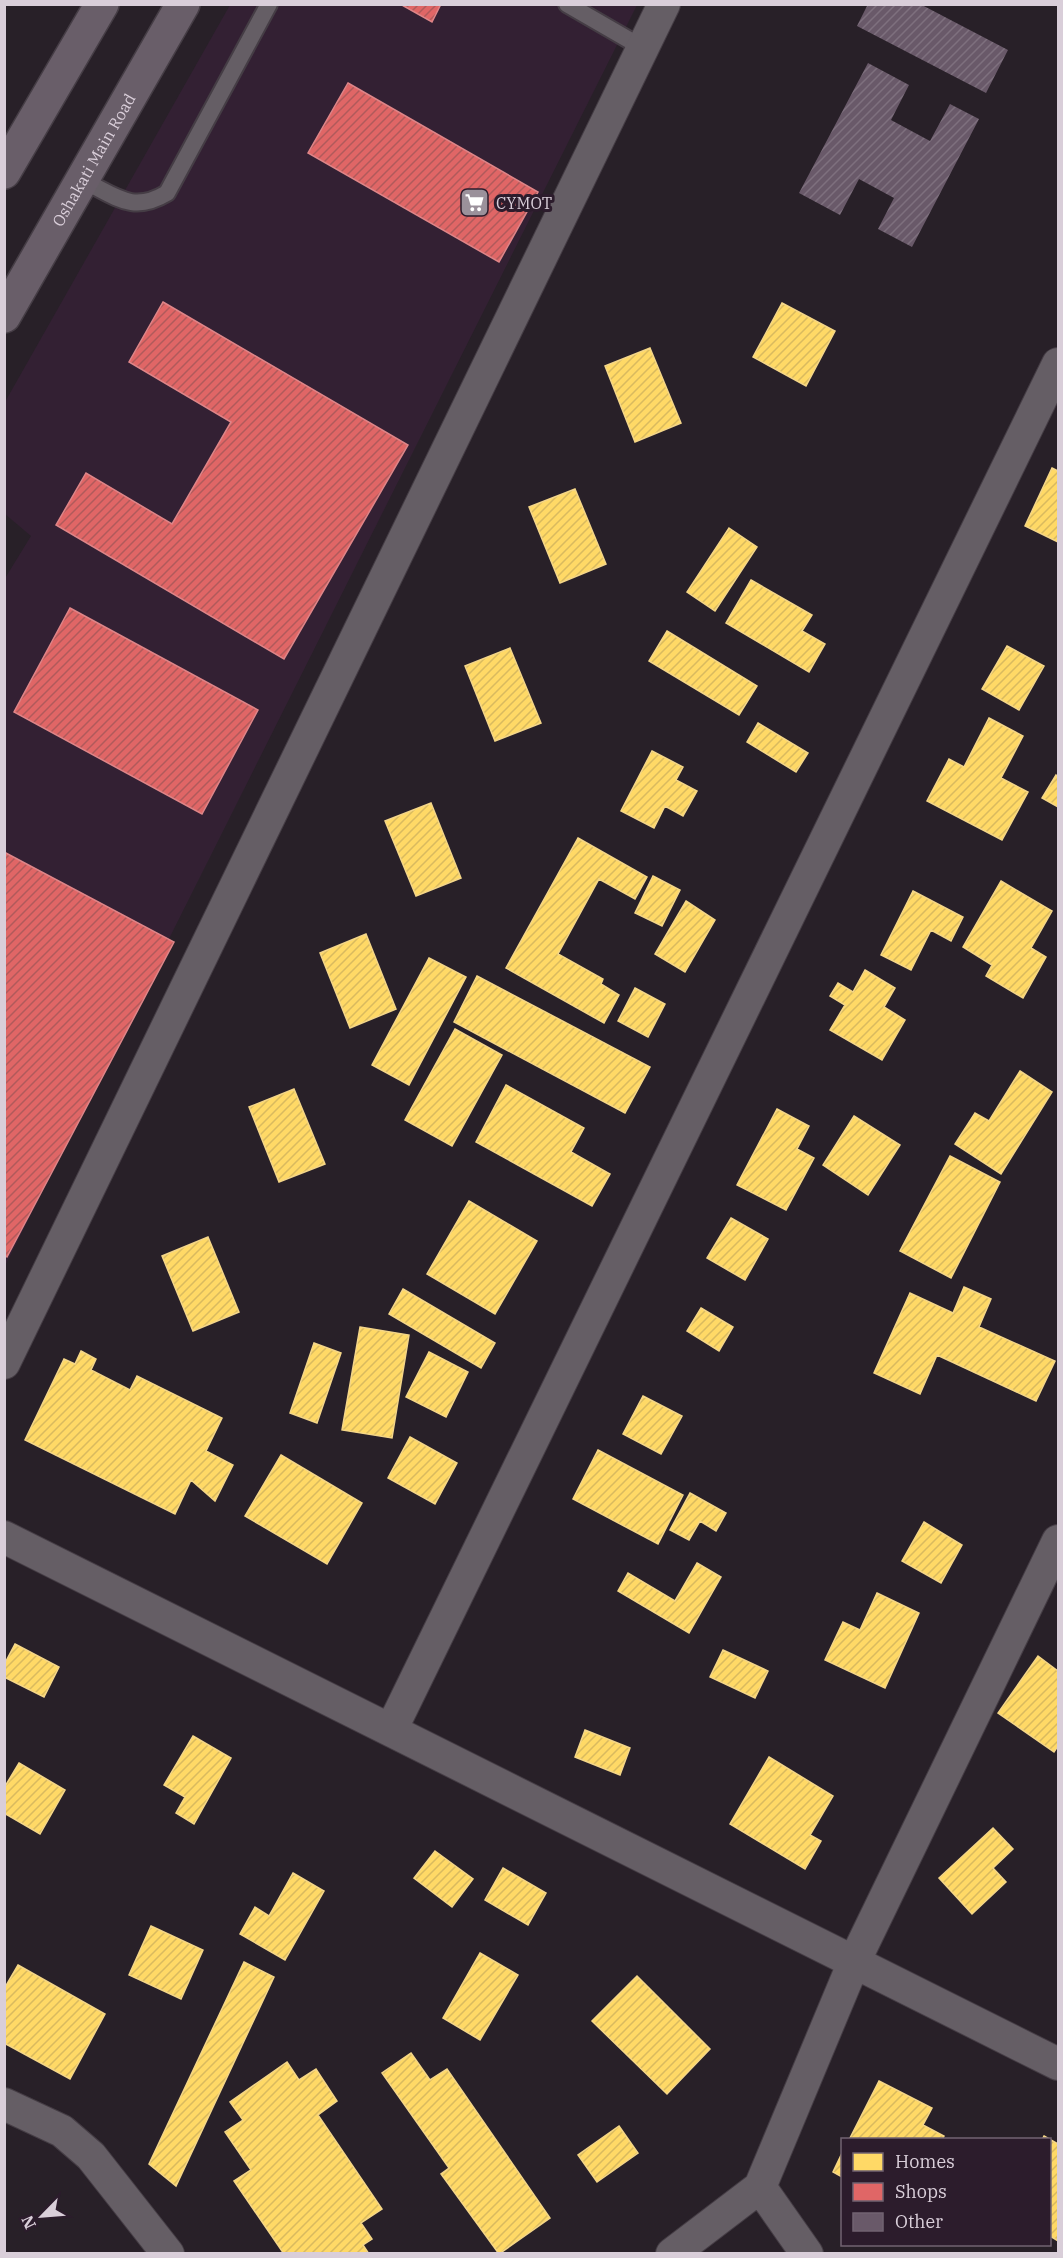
<svg xmlns="http://www.w3.org/2000/svg" width="1063" height="2258" font-family="'IBM Plex Serif',serif">
  <style>
    .built { fill: #332033 }
    .homes { fill: url(#homes-hatch); stroke: #f4d688; stroke-width: 1.5 }
    .shops { fill: url(#shops-hatch); stroke: #de8588; stroke-width: 1.5 }
    .building { fill: url(#building-hatch) }
    .lines { fill: none; stroke-linecap: round; stroke-linejoin: round }
    .lane-casing { stroke: #453d45; stroke-width: 20 }
    .street-casing { stroke: #453d45; stroke-width: 34 }
    .primary-casing { stroke: #453d45; stroke-width: 36 }
    .lane { stroke: #655e65; stroke-width: 16 }
    .street { stroke: #655e65; stroke-width: 32 }
    .primary { stroke: #695e69; stroke-width: 33 }
    .labels { text-anchor: middle; dominant-baseline: central; stroke-width: 6; stroke-linejoin: round; paint-order: stroke }
    .street-label { font-size: 16px; fill: #d9ced9; stroke: #2c1c2c }
    .poi-label { font-size: 16px; fill: #d9ced9; stroke: #2c1c2c; text-anchor: start }
  </style>
  <defs>
    <pattern id="homes-hatch" width="6" height="6" patternUnits="userSpaceOnUse" patternTransform="scale(1.5)"><rect width="6" height="6" fill="#ffd966"/><path d="M-1 1l2-2M0 6l6-6M5 7l2-2" fill="none" stroke="#d9ba5f"/></pattern>
    <pattern id="shops-hatch" width="6" height="6" patternUnits="userSpaceOnUse" patternTransform="scale(1.5)"><rect width="6" height="6" fill="#e06666"/><path d="M-1 1l2-2M0 6l6-6M5 7l2-2" fill="none" stroke="#b05a5b"/></pattern>
    <pattern id="building-hatch" width="6" height="6" patternUnits="userSpaceOnUse" patternTransform="scale(1.5)"><rect width="6" height="6" fill="#695969"/><path d="M-1 1l2-2M0 6l6-6M5 7l2-2" fill="none" stroke="#7e707e"/></pattern>
  </defs>
  <rect width="100%" height="100%" fill="#282028"/>
  <path class="built" d="M230,5h407l-632,1261 -1,-686 27,-44 -26,-22v-112z"/>
  <path class="homes" d="M782,303l53,28 -29,55 -53,-29z
    M650,348l31,75 -46,19 -30,-76z
    M1052,468l6,3v71l-33,-16z
    M575,489l31,75 -46,19 -31,-76z
    M729,528l28,19 -42,64 -28,-19z
    M751,580l61,35 -10,16 23,13 -16,28 -83,-49z
    M667,631l90,55 -18,29 -90,-54z
    M1007,646l37,20 -25,44 -37,-21z
    M510,648l31,75 -46,18 -30,-75z
    M989,718l34,18 -22,42 27,14 -26,48 -75,-39 22,-42 15,8z
    M758,723l50,30 -12,19 -49,-30z
    M652,751l31,16 -7,13 21,11 -14,25 -18,-10 -11,22 -33,-17z
    M1056,775l2,2v30l-16,-9z
    M431,803l30,75 -45,18 -31,-75z
    M578,838l69,39 -12,22 -36,-20 -41,75 45,25 -2,5 18,11 -15,28 -98,-55z
    M653,876l27,14 -18,36 -27,-13z
    M1001,881l51,30 -21,37 15,9 -23,41 -37,-22 6,-11 -29,-18z
    M913,891l50,26 -12,24 -20,-11 -20,40 -30,-15z
    M686,901l29,19 -30,52 -30,-18z
    M366,934l30,75 -46,19 -30,-75z
    M429,958l37,19 -57,108 -37,-20z
    M865,970l30,18 -11,19 21,13 -23,40 -52,-30 15,-25 -15,-9 8,-13 15,9z
    M477,976l173,91 -25,46 -171,-91z
    M635,988l30,16 -17,33 -30,-16z
    M455,1029l47,26 -50,91 -47,-26z
    M1020,1071l32,21 -51,82 -46,-30 20,-31 14,8z
    M506,1085l78,43 -13,24 39,22 -18,32 -116,-64z
    M294,1089l31,75 -46,18 -30,-75z
    M777,1109l32,17 -12,23 17,9 -28,52 -49,-25z
    M854,1116l46,29 -32,50 -45,-30z
    M950,1156l50,26 -49,96 -51,-27z
    M469,1201l68,40 -42,73 -68,-40z
    M731,1218l37,21 -23,41 -38,-22z
    M208,1237l31,75 -46,19 -31,-75z
    M964,1287l27,12 -12,28 76,34 -19,40 -99,-46 -17,39 -46,-21 36,-80 43,20z
    M403,1289l92,54 -14,25 -92,-54z
    M701,1308l32,19 -14,24 -32,-20z
    M360,1327l49,8 -17,103 -50,-8z
    M314,1343l27,10 -24,70 -27,-10z
    M81,1351l15,8 -5,11 39,20 7,-14 85,42 -16,33 27,14 -18,36 -24,-21 -16,34 -150,-74 39,-81 11,5z
    M429,1352l39,20 -22,45 -40,-20z
    M643,1396l39,20 -21,38 -38,-20z
    M410,1437l47,26 -22,41 -47,-26z
    M598,1450l85,45 -25,49 -85,-45z
    M281,1455l81,48 -35,61 -82,-48z
    M690,1493l36,20 -10,18 -16,-10 -11,19 -19,-10z
    M924,1522l38,23 -21,38 -39,-22z
    M697,1563l24,14 -32,56 -71,-42 10,-18 47,28z
    M877,1593l42,20 -34,75 -60,-28 18,-38 17,8z
    M15,1644l44,23 -15,30 -40,-20v-12z
    M723,1650l45,21 -13,27 -45,-21z
    M1038,1656l20,15v75l-4,6 -56,-39z
    M585,1730l45,18 -10,27 -45,-18z
    M193,1736l38,22 -37,66 -18,-11 9,-16 -21,-12z
    M769,1757l64,39 -23,39 11,6 -16,28 -75,-45z
    M19,1763l46,27 -25,44 -36,-21v-25z
    M993,1828l20,21 -20,19 13,14 -34,32 -33,-36z
    M435,1851l38,28 -21,28 -38,-29z
    M503,1868l43,25 -18,32 -43,-25z
    M293,1873l31,18 -39,69 -45,-26 15,-27 14,9z
    M151,1926l52,24 -22,49 -52,-24z
    M480,1953l38,22 -38,65 -37,-22z
    M244,1962l30,15 -98,209 -27,-22z
    M18,1965l87,49 -35,65 -66,-36v-54z
    M637,1976l73,73 -43,45 -75,-73z
    M411,2053l19,27 17,-11 103,149 -51,36 -58,-80 8,-6 -67,-95z
    M287,2062l12,18 17,-11 21,32 -19,14 64,94 -21,14 11,16 -9,6 6,9h-85l-50,-73 17,-11 -26,-38 18,-12 -13,-18z
    M879,2081l53,27 -9,17 21,11 -2,4h-93z
    M619,2126l19,27 -41,29 -19,-27z
    M1044,2136l14,8v97l-8,-5v-96h-8z
    M842,2153v24l-9,-5z"/>
  <path class="shops" d="M400,4h41l-9,18z
    M348,83l190,109 -39,70 -191,-109z
    M163,302l245,143 -124,214 -228,-134 30,-52 86,51 59,-102 -102,-60z
    M70,608l188,102 -56,104 -188,-102z
    M4,852l170,90 -167,315 -3,-2z"/>
  <path class="building" d="M868,4h52l88,46 -22,43 -129,-67z
    M868,63l41,22 -18,35 39,21 20,-37 29,15 -67,128 -34,-18 16,-31 -35,-19 -19,36 -41,-22z"/>
  <g class="lines">
    <defs>
      <path id="lane" d="M567,4l76,44
        M82,180c34,16 50,34 85,13l102,-189"/>
      <path id="street" d="M4,1363l660,-1359
        M4,1537l1054,527
        M391,1730l667,-1366
        M4,2104l58,27 29,25 77,98
        M672,2254l88,-67
        M807,2254l-47,-67 94,-225 204,-421"/>
      <g id="primary">
        <path d="M4,172l98,-168"/>
        <path id="s1" d="M4,316l179,-312"/>
      </g>
    </defs>
    <use href="#lane" class="lane-casing"/>
    <use href="#street" class="street-casing"/>
    <use href="#primary" class="primary-casing"/>
    <use href="#lane" class="lane"/>
    <use href="#street" class="street"/>
    <use href="#primary" class="primary"/>
  </g>
  <defs>
    <symbol id="supermarket-square" viewBox="-11 -11 22 22"><rect x="-9" y="-9" width="18" height="18" rx="4" fill="#9b919b" stroke="#2c1c2c"/><path d="M-6-5.5h2.5l.6 2H6L4.5 2H-2.5L-4.4-4H-6ZM-1.5 3.2a1.3 1.3 0 1 0 .1 0ZM3 3.2a1.3 1.3 0 1 0 .1 0Z" fill="#fff"/></symbol>
  </defs>
  <g fill-rule="evenodd">
    <use href="#supermarket-square" x="458" y="186" width="33" height="33"/>
  </g>
  <g class="labels">
    <g class="street-label">
      <text stroke="none"><textPath href="#s1" startOffset="180">Oshakati Main Road</textPath></text>
    </g>
    <g class="poi-label">
      <text x="496" y="203">CYMOT</text>
    </g>
  </g>
  <rect width="1063" height="2258" fill="none" stroke="#d9ced9" stroke-width="12"/>
  <rect x="841" y="2138" width="210" height="108" fill="#2c1c2c" stroke="#716371" stroke-width="1.5"/>
  <rect x="853" y="2153" width="30" height="18" fill="#ffd966" stroke="#716371" stroke-width="1.5"/>
  <text x="895" y="2168" font-size="18" fill="#d9ced9">Homes</text>
  <rect x="853" y="2183" width="30" height="18" fill="#e06666" stroke="#716371" stroke-width="1.5"/>
  <text x="895" y="2198" font-size="18" fill="#d9ced9">Shops</text>
  <rect x="853" y="2213" width="30" height="18" fill="#695969" stroke="#716371" stroke-width="1.5"/>
  <text x="895" y="2228" font-size="18" fill="#d9ced9">Other</text>
  <g transform="translate(42 2216) rotate(245)" stroke="#2c1c2c" stroke-width="4.5" paint-order="stroke">
  <path d="M0-4.5L10 22L0 15L-10 22Z" fill="#d9ced9"/>
  <text y="-9" font-size="16" font-weight="bold" text-anchor="middle" fill="#d9ced9">N</text>
  </g>
</svg>
